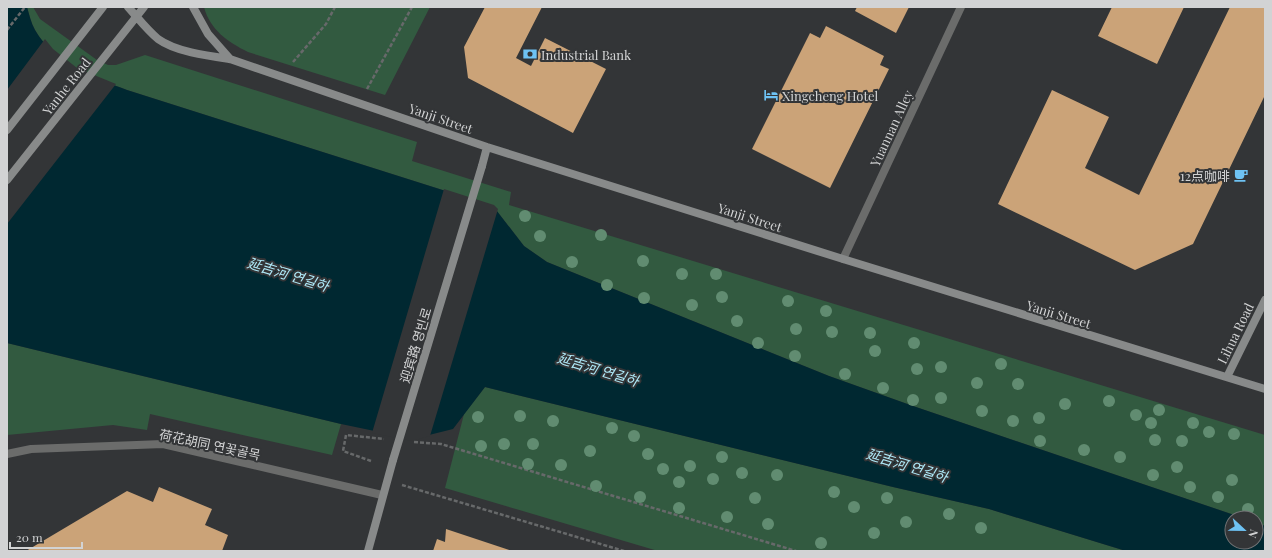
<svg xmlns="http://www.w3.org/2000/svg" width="1272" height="558" font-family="'Playfair Display','Noto Sans SC','Noto Sans KR',serif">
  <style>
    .green { fill: #325a40 }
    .water { fill: #002831 }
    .pier { fill: #333537 }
    .building { fill: #cba378 }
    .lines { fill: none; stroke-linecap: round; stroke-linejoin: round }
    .path { stroke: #67696a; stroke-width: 2.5; stroke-dasharray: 4 2; stroke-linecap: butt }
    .street { stroke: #6b6c6b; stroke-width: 8 }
    .secondary { stroke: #888a8a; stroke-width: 8 }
    .secondary-bridge { stroke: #888a8a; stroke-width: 8 }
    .tree { fill: #618c71 }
    .labels { text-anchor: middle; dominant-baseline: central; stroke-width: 4; stroke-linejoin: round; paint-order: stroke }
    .poi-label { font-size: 13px; fill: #d2d3d4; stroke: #333537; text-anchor: start }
    .street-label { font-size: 13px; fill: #d2d3d4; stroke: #333537 }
    .water-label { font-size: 14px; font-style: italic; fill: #b0ebfa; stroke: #333537 }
  </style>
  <rect width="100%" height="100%" fill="#333537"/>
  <path class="green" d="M27,7h6l7,12 57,41 11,5h8l29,-10 272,87 -5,19 99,31 -2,13 756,230v91l-9,-3v-5h-13l-330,-112 -84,-30 -282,-114 -23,-16 -31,-40 -366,-116c-34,-13 -72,-25 -92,-60 -4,-7 -6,-16 -8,-23z
    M204,7h226l-45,88 -137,-43c-20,-10 -38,-22 -44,-45z
    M7,343l334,81 -9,31 -182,-41 -3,16 -34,-5 -106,10z
    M485,387l408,100 96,22 137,42h-468l-213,-63 19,-74z"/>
  <path class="water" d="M7,7h20c2,7 4,16 8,23 20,35 58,47 92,60l366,116 31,40 23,16 282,114 84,30 330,112h-11v24h24v-19l9,3v25h-139l-137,-42 -96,-22 -408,-100 -32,42 -40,10 -72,-15 -334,-81z"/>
  <path class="pier" d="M45,39l8,10 24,19 39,16 -109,140v-134z
    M444,189l50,16 4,4 -68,227 -18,5 -40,-8z"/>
  <path class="building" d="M485,7h57l-26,51 15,8 14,-28 61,31 -33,64 -105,-55 -4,-31z
    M857,7h52l-13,26 -41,-22z
    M1112,7h72l-27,57 -59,-28z
    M1230,7h35v88l-72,149 -58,26 -137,-66 54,-114 57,27 -24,51 54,27z
    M826,26l58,30 -4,9 9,4 -59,119 -78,-39 58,-116 10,5z
    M159,487l53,22 -7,16 23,10 -6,16h-196l101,-60 26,11z
    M446,529l66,22h-79l4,-12 8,3z"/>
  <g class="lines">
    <path class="path" d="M7,30l18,-23
      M293,62l33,-38 9,-17
      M367,89l45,-82
      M414,442l27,2 355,107
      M371,461l-28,-10 3,-16 38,4
      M402,485l222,66"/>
    <path class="street" d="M843,259l118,-252
      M7,454l24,-5 132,-5 219,51"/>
    <path class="secondary" d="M128,7c10,11 19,23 30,32 18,13 50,17 72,20l257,88 356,112 422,130
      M193,7l15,27 22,25
      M7,130l96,-123
      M482,166l5,-19
      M7,180l137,-173
      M1227,377l38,-77
      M368,551l25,-91"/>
    <path class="secondary-bridge" d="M393,460l89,-294"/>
  </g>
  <g class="tree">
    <circle cx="525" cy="216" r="6"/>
    <circle cx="601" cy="235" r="6"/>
    <circle cx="540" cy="236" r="6"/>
    <circle cx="643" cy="261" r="6"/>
    <circle cx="572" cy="262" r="6"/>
    <circle cx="682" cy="274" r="6"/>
    <circle cx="716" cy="274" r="6"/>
    <circle cx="607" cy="285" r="6"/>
    <circle cx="722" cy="297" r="6"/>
    <circle cx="644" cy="298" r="6"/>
    <circle cx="788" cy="301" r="6"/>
    <circle cx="692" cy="305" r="6"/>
    <circle cx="826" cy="311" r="6"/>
    <circle cx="737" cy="321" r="6"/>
    <circle cx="796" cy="329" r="6"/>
    <circle cx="832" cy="332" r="6"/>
    <circle cx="870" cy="333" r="6"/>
    <circle cx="758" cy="343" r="6"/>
    <circle cx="914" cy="343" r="6"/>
    <circle cx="875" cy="351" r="6"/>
    <circle cx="795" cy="356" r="6"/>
    <circle cx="1001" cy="364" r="6"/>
    <circle cx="941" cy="367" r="6"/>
    <circle cx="917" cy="369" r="6"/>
    <circle cx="845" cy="374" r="6"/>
    <circle cx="977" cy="383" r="6"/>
    <circle cx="1018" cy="384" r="6"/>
    <circle cx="883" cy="388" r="6"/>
    <circle cx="941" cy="398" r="6"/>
    <circle cx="913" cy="400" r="6"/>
    <circle cx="1109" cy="401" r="6"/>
    <circle cx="1065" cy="404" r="6"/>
    <circle cx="1159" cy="410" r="6"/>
    <circle cx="982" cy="411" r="6"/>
    <circle cx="1136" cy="415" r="6"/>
    <circle cx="520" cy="416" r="6"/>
    <circle cx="478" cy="417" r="6"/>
    <circle cx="1039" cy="418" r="6"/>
    <circle cx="553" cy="421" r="6"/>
    <circle cx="1013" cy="421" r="6"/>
    <circle cx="1151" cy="423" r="6"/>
    <circle cx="1193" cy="423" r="6"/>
    <circle cx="612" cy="428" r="6"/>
    <circle cx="1209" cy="432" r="6"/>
    <circle cx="1234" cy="434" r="6"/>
    <circle cx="634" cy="436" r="6"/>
    <circle cx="1155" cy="440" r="6"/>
    <circle cx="1040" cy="441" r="6"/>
    <circle cx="1182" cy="441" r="6"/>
    <circle cx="504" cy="444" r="6"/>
    <circle cx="533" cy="444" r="6"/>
    <circle cx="481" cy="446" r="6"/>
    <circle cx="1084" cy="450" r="6"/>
    <circle cx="590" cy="451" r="6"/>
    <circle cx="648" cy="454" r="6"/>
    <circle cx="722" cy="457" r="6"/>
    <circle cx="1120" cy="457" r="6"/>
    <circle cx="528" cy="464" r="6"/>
    <circle cx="561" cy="465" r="6"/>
    <circle cx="690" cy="466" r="6"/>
    <circle cx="1177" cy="467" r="6"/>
    <circle cx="663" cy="469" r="6"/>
    <circle cx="742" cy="473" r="6"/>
    <circle cx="777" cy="475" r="6"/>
    <circle cx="1153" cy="475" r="6"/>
    <circle cx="713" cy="479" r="6"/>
    <circle cx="1232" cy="480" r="6"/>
    <circle cx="679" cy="482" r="6"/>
    <circle cx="596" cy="486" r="6"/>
    <circle cx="1190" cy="487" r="6"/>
    <circle cx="834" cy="492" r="6"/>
    <circle cx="640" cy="497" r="6"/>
    <circle cx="1218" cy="497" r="6"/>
    <circle cx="755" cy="498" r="6"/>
    <circle cx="887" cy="498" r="6"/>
    <circle cx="854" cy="507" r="6"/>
    <circle cx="679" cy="508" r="6"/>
    <circle cx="1248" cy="509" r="6"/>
    <circle cx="949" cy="514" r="6"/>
    <circle cx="727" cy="517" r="6"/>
    <circle cx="906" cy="522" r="6"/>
    <circle cx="768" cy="524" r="6"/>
    <circle cx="981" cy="528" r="6"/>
    <circle cx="874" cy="533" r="6"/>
    <circle cx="821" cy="543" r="6"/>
  </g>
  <defs>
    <symbol id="bank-bare" viewBox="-9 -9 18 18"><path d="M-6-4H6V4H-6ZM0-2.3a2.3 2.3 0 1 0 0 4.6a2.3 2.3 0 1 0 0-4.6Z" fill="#6ec2f3" stroke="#333537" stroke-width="2.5" paint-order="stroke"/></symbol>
    <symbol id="hotel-bare" viewBox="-9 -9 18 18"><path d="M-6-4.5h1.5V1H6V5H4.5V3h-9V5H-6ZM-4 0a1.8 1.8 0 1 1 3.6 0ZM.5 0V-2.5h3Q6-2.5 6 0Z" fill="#6ec2f3" stroke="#333537" stroke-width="2.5" paint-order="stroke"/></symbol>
    <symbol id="cafe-bare" viewBox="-9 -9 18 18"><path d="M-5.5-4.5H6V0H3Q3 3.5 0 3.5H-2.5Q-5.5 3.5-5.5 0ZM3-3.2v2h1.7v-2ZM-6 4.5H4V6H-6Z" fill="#6ec2f3" stroke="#333537" stroke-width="2.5" paint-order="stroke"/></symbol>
  </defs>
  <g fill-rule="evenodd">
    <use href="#bank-bare" x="520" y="44" width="20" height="20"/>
    <use href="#hotel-bare" x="761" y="85" width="20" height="20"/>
    <use href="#cafe-bare" x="1231" y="165" width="20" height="20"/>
  </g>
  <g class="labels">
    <g class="poi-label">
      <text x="541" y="54">Industrial Bank</text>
      <text x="782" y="95">Xingcheng Hotel</text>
      <text x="1230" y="175" text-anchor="end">12点咖啡</text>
    </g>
    <g class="street-label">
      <text transform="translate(66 86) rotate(-52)">Yanhe Road</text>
      <text transform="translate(441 118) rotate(19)">Yanji Street</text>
      <text transform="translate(891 128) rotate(-65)">Yuannan Alley</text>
      <text transform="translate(750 217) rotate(18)">Yanji Street</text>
      <text transform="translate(1059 314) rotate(17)">Yanji Street</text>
      <text transform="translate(1235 333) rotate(-64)">Lihua Road</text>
      <text transform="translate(415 345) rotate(-73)">迎宾路 영빈로</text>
      <text transform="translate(210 444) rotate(12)">荷花胡同 연꽃골목</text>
    </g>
    <g class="water-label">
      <text transform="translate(288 274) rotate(17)">延吉河 연길하</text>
      <text transform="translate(598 369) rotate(17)">延吉河 연길하</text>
      <text transform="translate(907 465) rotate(17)">延吉河 연길하</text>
    </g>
  </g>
  <rect width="1272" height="558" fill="none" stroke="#d2d3d4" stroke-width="16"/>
  <g transform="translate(1244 530) rotate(112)"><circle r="19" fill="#333537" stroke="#737476"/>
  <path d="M0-3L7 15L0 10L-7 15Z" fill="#6ec2f3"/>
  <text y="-6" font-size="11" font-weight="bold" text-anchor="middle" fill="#d2d3d4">N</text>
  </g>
  <path d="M10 542v6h72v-6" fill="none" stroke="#d2d3d4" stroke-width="2"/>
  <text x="16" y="542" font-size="12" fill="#d2d3d4" stroke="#333537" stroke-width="3" paint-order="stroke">20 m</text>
</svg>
